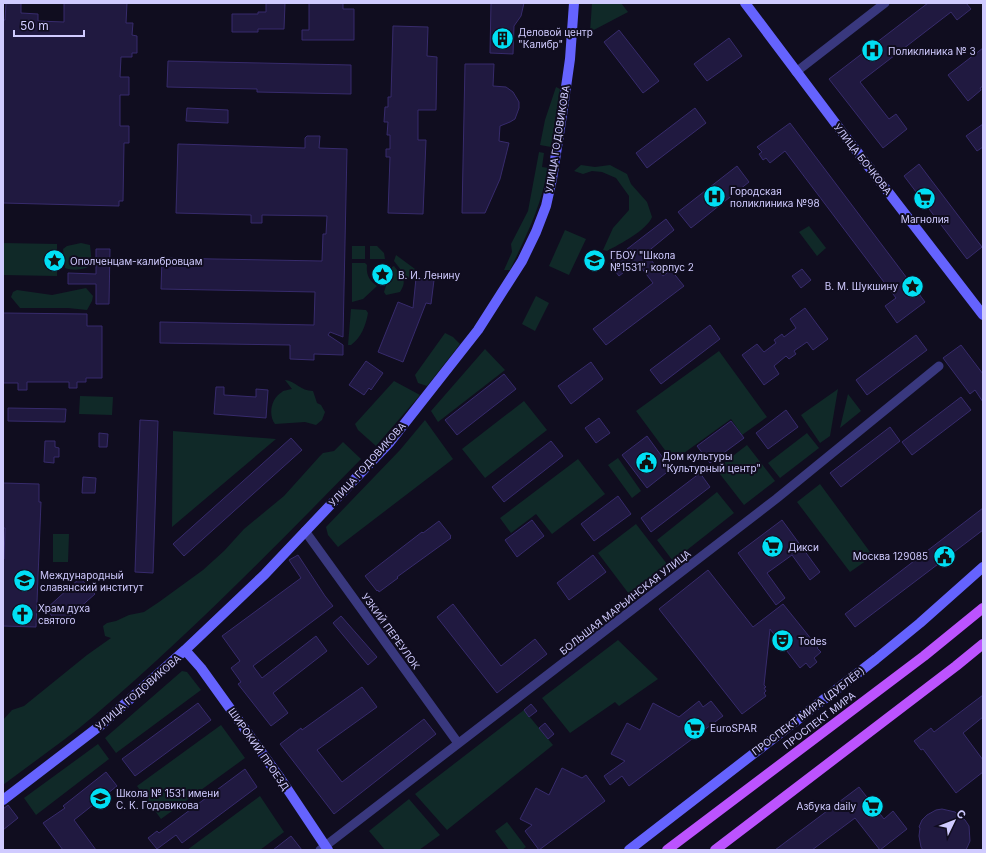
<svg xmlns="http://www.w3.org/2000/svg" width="986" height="853" font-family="Inter,sans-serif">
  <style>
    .green { fill: #102928 }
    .building { fill: #201940; stroke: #372b6c }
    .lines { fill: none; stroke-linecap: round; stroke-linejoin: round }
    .street { stroke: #39387e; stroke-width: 9 }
    .secondary { stroke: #6563fe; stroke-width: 10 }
    .primary { stroke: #bc53fe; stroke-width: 10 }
    .labels { text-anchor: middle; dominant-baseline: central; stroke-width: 4; stroke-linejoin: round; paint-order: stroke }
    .poi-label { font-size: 10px; fill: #d0cbff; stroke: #100d1f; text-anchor: start }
    .street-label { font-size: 10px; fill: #d0cbff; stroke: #100d1f }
  </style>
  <rect width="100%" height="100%" fill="#100d1f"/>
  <path class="green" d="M592,3h29l7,9 -38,20z
    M556,87l4,2 -9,58 -11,-2 5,-25z
    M539,152l5,1 -2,14 6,1c-7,39 -21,66 -38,102h-6l8,-18 -1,-8 17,-33z
    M581,165l14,2 15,-2 17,9 4,10 16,18 5,15c-5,13 -32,27 -45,34l-4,-1 10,-22 16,-18v-14l-13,-18 -14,-6 -10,-1 -9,3 -9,-3z
    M809,226l17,22 -9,8 -18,-24z
    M565,230l21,9 -17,36 -20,-9z
    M3,243l54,1v32l-54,-1z
    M81,243l9,2 2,19c-5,6 -19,7 -27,4l-2,-19 4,-3z
    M352,246h13v13h-13z
    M370,246h7l7,7 1,6h-15z
    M396,255l19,14 -7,10 -14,-18z
    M352,263h13l2,2c-1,10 2,15 10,21l-14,13 -11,3z
    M394,266c8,11 14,13 6,26l-14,3 -2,-3 8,-25z
    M86,288l7,8 -1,5 -5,9 -19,-2h-48l-9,-11 2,-5 4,-2 35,5z
    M536,296l13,7 -14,28 -13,-7z
    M351,309l15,1 2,3c-2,12 -7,25 -17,32h-3z
    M445,333l8,4 7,7 -33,42 -9,-3 -3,-8z
    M485,349l20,21 -67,52 -7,-11z
    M719,351l48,66 -25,18 -11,-16 -58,42 -37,-50z
    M285,380c11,1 15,11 28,11l4,12 4,2 4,7 -3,8 -6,5 -11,-3 -30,2c-7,-9 -4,-26 7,-32 2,-2 7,-2 10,-3z
    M394,381l26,14 -44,51 -18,-16 -3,-6z
    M838,389l-8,47 -10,7 -19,-28z
    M848,394l13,17 -21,17z
    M80,396l33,1 -1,18 -33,-1z
    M524,401l23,29 -62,48 -23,-29z
    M425,420l28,39 -115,88 -10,-12 -2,-8 74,-77z
    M173,431l103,8 -104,88z
    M807,433l12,15 -39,30 -12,-15z
    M343,442l18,17c-86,88 -172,176 -266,256 -29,25 -62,47 -92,70v-65l9,-10 12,-4 63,-51 24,-17 -6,-2 -2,-10 4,-3 9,-2 13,-6 15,-3 15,-10 44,-32 21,-19 20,-22 40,-33 36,-40 3,-3 11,-2z
    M747,445l28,36 -31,24 -28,-36z
    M618,458l23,33 -9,7 -24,-33z
    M578,459l27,35 -53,40 -16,-20 -25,19 -11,-15z
    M820,484l53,72 -23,16 -53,-70z
    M717,492l17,21 -61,48 -16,-21z
    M636,524l31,40 -38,30 -31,-41z
    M53,534h16l-1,28h-15z
    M618,640l40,39 -39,27 -4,-4 -45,31 -28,-35z
    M182,671l5,1 14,18 -85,63 -11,-15z
    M524,710l29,35 -106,85 -32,-36z
    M221,725l24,33 -84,61 -24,-33z
    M98,744l11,15 -73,56 -12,-17z
    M260,796l24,36 -24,18h-73z
    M409,799l31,36 -21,15h-34l-16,-19z
    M507,822l19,25 -4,3h-13l-14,-19z"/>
  <path class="building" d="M6,3h15v10l17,1v7l26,1v-19h63l-1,20h7l-1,12 5,1v17h-5v4h-11l-1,20h9v18h-9v31h9v17h-5l-1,58h-4v5l-116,-3v-183h2z
    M266,3h19l-1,26h-26v3h-26v-18h26v-2h8z
    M309,3h34v6h11v31h-52v-10h7z
    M491,3h33l-3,13 -7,10 -1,28 -23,-1z
    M928,3h38l5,6 -14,11 -6,-8 -91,70 29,37 7,-5 11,15 -24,19 -54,-69z
    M393,26l35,1 -1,29 10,1 -1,53h-18v30h8l-3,74 -35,-1 2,-56h-4v-8h4v-14h-3l1,-13h-4l1,-15h3v-10h3z
    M619,30l40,51 -16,12 -39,-51z
    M729,38l13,18 -35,25 -13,-17z
    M983,48v38l-3,2 1,2 -13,11 -20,-26z
    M168,61l183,4v29l-94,-2v-3l-90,-2z
    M465,64h29l-1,22 13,1 7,5 6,10v6l-4,11 -5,3 -10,4 -1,15 10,2 -9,36 -15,34h-23z
    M187,108l41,2v13l-42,-2z
    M695,108l11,15 -59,45 -11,-15z
    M790,123l135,179 -28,21 -12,-17 11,-8 -111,-147 -15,12 -4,-5 -3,2 -4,-6 3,-2 -5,-5z
    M983,124v23l-6,4 -11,-15z
    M307,136h13l-1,12 28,1 -4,188 -13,-5 -2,3 15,10v10l-29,-1v6l-24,-1v-14l-130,-2v-21l154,3 1,-33 -154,-3 1,-31 160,3 1,-27h3l1,-18 -65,-1v8h-11v-8l-75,-2 2,-69 127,4v-10z
    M919,164l63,83 -15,12 -63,-83z
    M737,166l12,16 -58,46 -13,-16z
    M666,219l8,11 -28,23 17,23 8,-6 13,16 -78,59 -13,-16 60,-46 -16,-21 -18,14 -10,-13z
    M96,249h14l-1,55h-13v-20h-28v-11l28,1z
    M802,269l9,11 -10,8 -9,-12z
    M416,278l18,2 -3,24 -5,-1 -23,59 -25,-10 20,-50 15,6z
    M805,308l23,31 -15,11 -6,-8 -13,9 2,3 -7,5 -3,-3 -12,10 5,8 -15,11 -22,-30 15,-11 7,8 12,-9 -2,-3 8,-6 2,3 12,-9 -6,-9z
    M3,313l84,1v12h15v52h-16v4h-9v6h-8v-6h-42v8h-9v-7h-15z
    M710,325l10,14 -59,45 -11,-14z
    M916,335l11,15 -60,45 -11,-15z
    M961,345l22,29v28l-8,-12 -5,4 -27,-36z
    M366,361l17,12 -12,17 -2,-2 -5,7 -15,-10z
    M591,362l12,17 -32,25 -13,-18z
    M504,374l12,15 -59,46 -12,-15z
    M216,387h8v8l32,2v-8l12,1 -2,28 -52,-4z
    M961,397l10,13 -59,45 -10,-13z
    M8,408l58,1 -1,13 -57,-1z
    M786,410l12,17 -30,22 -12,-16z
    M599,418l11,15 -14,10 -11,-15z
    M140,420l18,1 -5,152 -18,-1z
    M731,421l13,17 -34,25 -13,-17z
    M890,427l10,14 -59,46 -11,-14z
    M99,433l9,1 -1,13h-8z
    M647,436l24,33 -24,19 -25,-33z
    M291,438l11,12 -118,106 -11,-12z
    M45,441h10v6l4,1v9h-5v6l-10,-1z
    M551,441l12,15 -59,46 -12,-15z
    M700,473l10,14 -59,45 -10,-14z
    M83,477l13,1 -1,15h-13z
    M3,483l36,1v18h2l-5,125 -33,-1v-67h1l1,-31h-2z
    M618,496l13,18 -37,27 -13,-17z
    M983,508v22l-128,97 -10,-13z
    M532,520l12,16 -27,21 -12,-17z
    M782,520l38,52 -10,8 -18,-25 -25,18 18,25 -9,7 -38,-52z
    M439,521l12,15 -1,1 1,1 -54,39 1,1 -19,14 -1,-2 -1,1 -12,-15 57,-44 1,1z
    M298,555l27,41 8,10 -80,60 9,12 54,-42 11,15 -54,42 15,20 -17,13 -33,-42 3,-2 -10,-14 9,-7 -18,-25 79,-58 -12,-18z
    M593,555l13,17 -37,28 -12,-17z
    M708,570l45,57 30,-23 29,36 4,-3 5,7 -4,4 4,4 -7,6 3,4 -7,6 -4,-5 -6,5 -30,-39 -6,56 2,2 -2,1 2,3 -2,2 2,3 -24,18 -83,-105z
    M80,578l15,16 -35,31 -14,-16z
    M453,604l48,62 34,-27 12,15 -50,39 -60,-76z
    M341,616l36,41 -9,8 -35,-42z
    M362,687l15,20 -60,43 25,32 82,-63 12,15 -102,80 -54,-70 21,-16 1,2z
    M983,695v22l-20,16 20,27v12l-27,21 -33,-44 -2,1 -7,-9 17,-13 3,4z
    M699,701l4,6 8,-6 12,15 -94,70 -7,-10 -12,9 -6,-9 21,-15 -14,-7 16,-31 13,7 13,-27 26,14z
    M198,703l13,17 -76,56 -13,-17z
    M531,704l6,7 -8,6 -5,-7z
    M545,723l9,11 -6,5 -9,-11z
    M562,768l20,10 4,-3 19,26 -66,49 -14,-19 7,-6 -12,-6 16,-31 13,7z
    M245,769l12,18 -75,56 -6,-8 -19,14 -9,-11 9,-7 2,2z
    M106,772l11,14 -43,34 22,30h-33l-20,-27 22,-15 -2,-2z
    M859,787l25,32 9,-8 14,18 -27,21 -25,-32 -43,32h-37z
    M8,805l10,13 -15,12v-21z
    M942,809l13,3 10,8 4,6 1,15 -4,9h-43l-2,-3 -2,-11 1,-8 -1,-1 3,-7 5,-5 9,-5z
    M291,836l11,14h-29z"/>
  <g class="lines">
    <path class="street" d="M796,72l89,-69
      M305,531l153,212
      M320,850l456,-351 163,-133"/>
    <path class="secondary" d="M745,3l100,133 138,179
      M185,650l16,18 79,110 48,72
      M3,800l98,-75 84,-75 80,-76 125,-132 88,-112 44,-69 14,-29 10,-26 6,-27 10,-64 8,-56 4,-56
      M629,850l247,-191 44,-36 63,-56"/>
    <path class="primary" d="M667,850l257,-194 59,-48
      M715,850l241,-184 27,-22"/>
  </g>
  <defs>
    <symbol id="building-disc" viewBox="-11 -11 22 22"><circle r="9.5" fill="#01dff4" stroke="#100d1f"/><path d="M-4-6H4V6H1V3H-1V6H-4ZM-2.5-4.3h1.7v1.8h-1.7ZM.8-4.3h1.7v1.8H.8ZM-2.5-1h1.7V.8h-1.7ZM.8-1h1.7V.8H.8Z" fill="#111"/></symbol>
    <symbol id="hospital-disc" viewBox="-11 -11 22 22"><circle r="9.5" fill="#01dff4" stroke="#100d1f"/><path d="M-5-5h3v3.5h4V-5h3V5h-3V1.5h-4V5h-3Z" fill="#111"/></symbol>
    <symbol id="supermarket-disc" viewBox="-11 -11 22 22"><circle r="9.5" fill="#01dff4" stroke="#100d1f"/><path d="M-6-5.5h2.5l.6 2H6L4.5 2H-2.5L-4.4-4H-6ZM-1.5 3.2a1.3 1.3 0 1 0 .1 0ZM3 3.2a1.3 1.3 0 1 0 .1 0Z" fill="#111"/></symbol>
    <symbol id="sight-disc" viewBox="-11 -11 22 22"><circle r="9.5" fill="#01dff4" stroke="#100d1f"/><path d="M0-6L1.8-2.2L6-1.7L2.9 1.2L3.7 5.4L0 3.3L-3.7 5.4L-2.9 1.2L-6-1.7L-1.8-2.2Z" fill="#111"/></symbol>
    <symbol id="school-disc" viewBox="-11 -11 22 22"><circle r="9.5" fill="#01dff4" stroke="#100d1f"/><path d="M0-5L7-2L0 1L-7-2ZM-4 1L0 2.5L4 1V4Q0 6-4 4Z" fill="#111"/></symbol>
    <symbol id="civic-disc" viewBox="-11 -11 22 22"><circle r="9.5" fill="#01dff4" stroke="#100d1f"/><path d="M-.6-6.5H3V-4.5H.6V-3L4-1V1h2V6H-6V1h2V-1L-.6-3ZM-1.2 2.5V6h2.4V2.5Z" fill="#111"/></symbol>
    <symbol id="university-disc" viewBox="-11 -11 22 22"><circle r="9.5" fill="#01dff4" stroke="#100d1f"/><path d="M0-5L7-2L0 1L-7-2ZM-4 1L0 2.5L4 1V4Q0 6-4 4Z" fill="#111"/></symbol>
    <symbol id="church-disc" viewBox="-11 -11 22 22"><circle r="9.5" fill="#01dff4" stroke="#100d1f"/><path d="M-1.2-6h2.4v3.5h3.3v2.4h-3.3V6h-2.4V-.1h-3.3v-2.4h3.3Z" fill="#111"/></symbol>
    <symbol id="theatre-disc" viewBox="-11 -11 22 22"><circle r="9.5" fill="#01dff4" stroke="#100d1f"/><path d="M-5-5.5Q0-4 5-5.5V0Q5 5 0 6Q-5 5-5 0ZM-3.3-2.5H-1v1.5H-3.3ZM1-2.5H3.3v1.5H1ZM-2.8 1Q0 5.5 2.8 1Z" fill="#111"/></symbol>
  </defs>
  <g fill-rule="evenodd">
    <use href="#building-disc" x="490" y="26" width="25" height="25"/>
    <use href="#hospital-disc" x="860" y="38" width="25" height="25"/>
    <use href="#hospital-disc" x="702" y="184" width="25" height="25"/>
    <use href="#supermarket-disc" x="912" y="186" width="25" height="25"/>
    <use href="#sight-disc" x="42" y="248" width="25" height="25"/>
    <use href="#school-disc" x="582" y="248" width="25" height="25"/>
    <use href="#sight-disc" x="370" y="262" width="25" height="25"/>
    <use href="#sight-disc" x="900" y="274" width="25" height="25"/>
    <use href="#civic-disc" x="634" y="450" width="25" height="25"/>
    <use href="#supermarket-disc" x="760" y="534" width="25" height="25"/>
    <use href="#civic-disc" x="932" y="544" width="25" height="25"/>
    <use href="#university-disc" x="12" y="568" width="25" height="25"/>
    <use href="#church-disc" x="10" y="602" width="25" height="25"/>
    <use href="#theatre-disc" x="770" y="628" width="25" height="25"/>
    <use href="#supermarket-disc" x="682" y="716" width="25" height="25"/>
    <use href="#school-disc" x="88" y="786" width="25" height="25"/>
    <use href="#supermarket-disc" x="860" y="794" width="25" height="25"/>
  </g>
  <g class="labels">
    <g class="poi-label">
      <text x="518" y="32">Деловой центр<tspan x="518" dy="12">"Калибр"</tspan></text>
      <text x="888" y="51">Поликлиника № 3</text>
      <text x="730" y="191">Городская<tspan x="730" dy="12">поликлиника №98</tspan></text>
      <text x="925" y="219" text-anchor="middle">Магнолия</text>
      <text x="610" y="255">ГБОУ "Школа<tspan x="610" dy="12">№1531", корпус 2</tspan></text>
      <text x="70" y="261">Ополченцам-калибровцам</text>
      <text x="398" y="275">В. И. Ленину</text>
      <text x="898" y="286" text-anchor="end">В. М. Шукшину</text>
      <text x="662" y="456">Дом культуры<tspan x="662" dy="12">"Культурный центр"</tspan></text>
      <text x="788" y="547">Дикси</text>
      <text x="928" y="556" text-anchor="end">Москва 129085</text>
      <text x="40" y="575">Международный<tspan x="40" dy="12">славянский институт</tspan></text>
      <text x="38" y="608">Храм духа<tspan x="38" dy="12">святого</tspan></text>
      <text x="798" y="641">Todes</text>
      <text x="710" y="728">EuroSPAR</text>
      <text x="116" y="793">Школа № 1531 имени<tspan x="116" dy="12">С. К. Годовикова</tspan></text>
      <text x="856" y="806" text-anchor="end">Азбука daily</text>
    </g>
    <g class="street-label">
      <text transform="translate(557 139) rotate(-81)">УЛИЦА ГОДОВИКОВА</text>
      <text transform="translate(863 159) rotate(52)">УЛИЦА БОЧКОВА</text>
      <text transform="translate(367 464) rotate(-48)">УЛИЦА ГОДОВИКОВА</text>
      <text transform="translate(625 602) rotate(-38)">БОЛЬШАЯ МАРЬИНСКАЯ УЛИЦА</text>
      <text transform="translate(391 631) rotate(54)">УЗКИЙ ПЕРЕУЛОК</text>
      <text transform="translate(138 692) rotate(-41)">УЛИЦА ГОДОВИКОВА</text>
      <text transform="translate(808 711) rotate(-37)">ПРОСПЕКТ МИРА (ДУБЛЁР)</text>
      <text transform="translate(819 720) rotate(-37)">ПРОСПЕКТ МИРА</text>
      <text transform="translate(259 749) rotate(55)">ШИРОКИЙ ПРОЕЗД</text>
    </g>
  </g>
  <rect width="986" height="853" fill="none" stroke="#d0cbff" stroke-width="8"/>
  <g transform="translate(954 821) rotate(47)" stroke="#100d1f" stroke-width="3" paint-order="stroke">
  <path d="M0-3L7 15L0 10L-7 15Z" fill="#d0cbff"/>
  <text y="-6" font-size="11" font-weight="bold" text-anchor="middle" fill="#d0cbff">С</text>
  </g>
  <path d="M14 30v6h70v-6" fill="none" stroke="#d0cbff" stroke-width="2"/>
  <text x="20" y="30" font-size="12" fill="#d0cbff" stroke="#100d1f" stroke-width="3" paint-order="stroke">50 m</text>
</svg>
